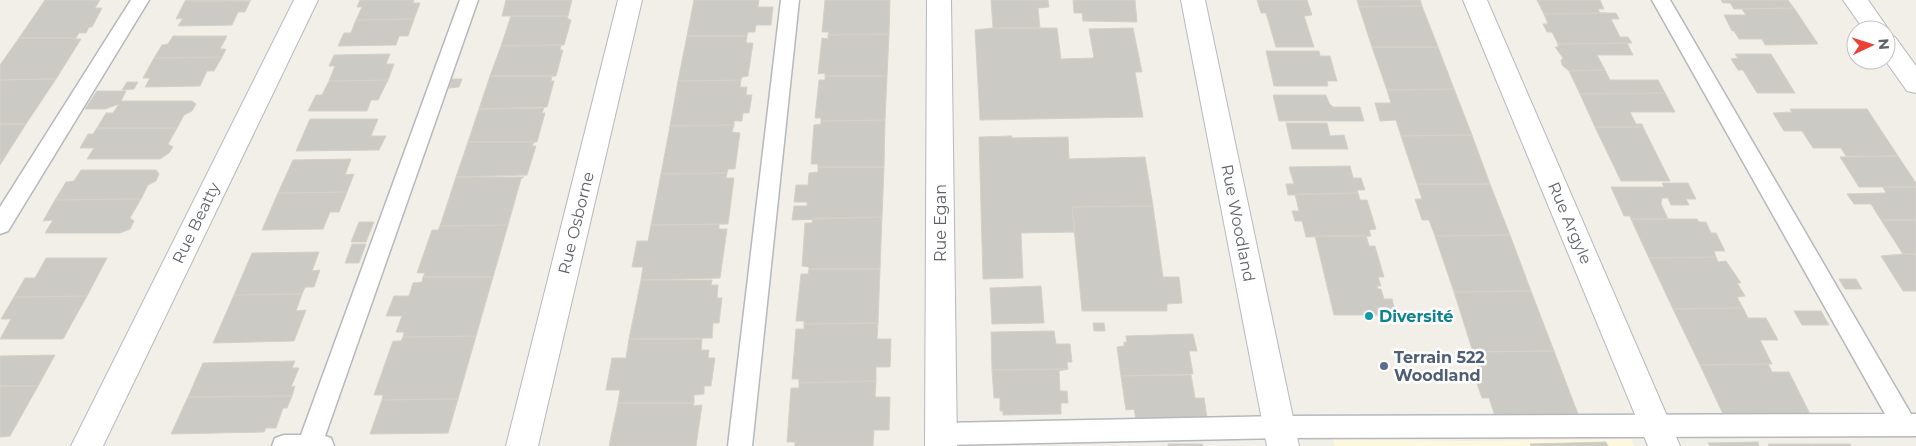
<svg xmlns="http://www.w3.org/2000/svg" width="1916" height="446" font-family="Montserrat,sans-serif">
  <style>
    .commercial { fill: #fef7e0 }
    .building { fill: #cccac5; stroke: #d6d1c6 }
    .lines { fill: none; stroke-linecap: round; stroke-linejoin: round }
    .lane-casing { stroke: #b5b8bc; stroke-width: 3 }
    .street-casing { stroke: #b5b8bc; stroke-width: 2 }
    .secondary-casing { stroke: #b6babf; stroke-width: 2 }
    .lane { fill: #fff; fill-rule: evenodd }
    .street { fill: #fff; fill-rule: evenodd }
    .secondary { fill: #fff; fill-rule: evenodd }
    .culture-dot { fill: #0f9aa8; stroke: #fff; stroke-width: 2 }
    .service-dot { fill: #5c6f8a; stroke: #fff; stroke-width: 2 }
    .labels { text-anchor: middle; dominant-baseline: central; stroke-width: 5; stroke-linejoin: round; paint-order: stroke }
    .street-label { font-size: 16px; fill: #5f6368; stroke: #fff }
    .culture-label { font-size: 16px; font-weight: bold; fill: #0d838f; stroke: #fff; text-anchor: start }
    .service-label { font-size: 16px; font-weight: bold; fill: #4e5e75; stroke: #fff; text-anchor: start }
  </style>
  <rect width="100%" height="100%" fill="#f1efe8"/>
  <path class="commercial" d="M1333,439l132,2 166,-2 3,7h-299z"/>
  <path class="building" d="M45,0h55l-5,8h7l-10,19h-3l-3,6h-7l-3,5h-57z
    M186,0h65l-66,1z
    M360,0h54l-1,3h7l-6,16 -58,1 6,-13h-5z
    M506,0h66l-4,16h-66z
    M759,0l-1,7h15l-2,18h-15l-1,7h-7l-1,4h-60l7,-36z
    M825,0h65l-1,34 -61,1 1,-3h-7z
    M991,0h57l1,7 -11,1 2,20h-47z
    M1073,0h62l2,22 -54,-1 -1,-8h-8z
    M1257,0h50l5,15 -8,1 10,31h-38l-10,-34h-5z
    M1357,0h63l2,6 -63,1z
    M1537,0h63l4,9h-6l2,4h7l-63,1z
    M1721,0h67l6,8 -60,1 -4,-6h-7z
    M185,1h65l-5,11h-7l-6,13 -54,1 5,-8 -7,1z
    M1422,6l16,41h-66l-13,-40z
    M1794,8l24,36 -53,1 -3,-6h-23l-5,-8h-2l-8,-16h22l-4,-6z
    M1616,13l3,6h-8l9,18h8l4,6 -74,1 -6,-12h-5l-4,-8h5l-4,-10z
    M511,16h57l-1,2 4,2 -7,25 -63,1z
    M414,19l-6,17h-9l-3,9 -58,1 6,-13h7l5,-13z
    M993,28h64l4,31 33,-1 -5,-29 44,-1 9,44h-7l8,45 -163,3 -5,-90z
    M889,34l-2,42h-62v-3l-7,1 4,-36 6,1v-4z
    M173,36h54l-7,13h6l-4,8 -68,1 8,-13 6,-1z
    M687,36h60l-1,7h7l-5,33 -6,1 -1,3 -63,1z
    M19,38h57l-1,1h6l-25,40 -56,1v-15z
    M1627,43l6,12h-36l8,15 -36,1 -7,-6 -1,-5 2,-2 -8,-11h3v-3z
    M561,45l-1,5h3l-7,26h-66l11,-30z
    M1372,47h66l16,42 -67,1z
    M1266,51h53l1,5h10l7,25h-10l1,5h-54z
    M390,54l-4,10h8l-6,16 -59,1 6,-15h-6l5,-11z
    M1735,54h36l24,39h-38l-14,-23h-5l-7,-11 7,-1z
    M222,57l-8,14h-7l-7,15 -55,1 5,-9h-7l11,-20z
    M1605,70l5,10h48l7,13 -85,1 -11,-23z
    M490,76h62l-1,5h3l-7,26 -68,2z
    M825,76h62l-2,44 -64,1v-3h-6l4,-38h6z
    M56,79l-30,45h-26v-44z
    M452,79h10l-3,8 -10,1z
    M388,80l-10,20h-7l-4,11h-59l8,-16h6l7,-14z
    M741,80l-1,7h7l-1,8h6l-3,18h-6l-1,8h-8v4l-64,1 8,-45z
    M127,82h11l-4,7 -12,1z
    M1454,89l18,46 -71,1 -5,-16 -16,1 -5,-18h16l-4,-13z
    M97,91h29l-5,10h71l4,3 -4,7 -8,4 -7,13h-80l9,-15h7l6,-9 -14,5h-20z
    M1665,93l10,19h-45l6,12h6l1,3h-48l-15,-33z
    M1273,95h53l3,8 4,4h27l4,14h-85z
    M544,108l-2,5h3l-8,29h-69l11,-33z
    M1790,109h77l31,47h-52l-5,-8h-28l-11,-17h-18l-11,-18 19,-1z
    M310,119h68l-7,17h15l-7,14 -83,1z
    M885,120l-1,47h-66v-3h-7l3,-39 7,-1v-3z
    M1286,123h41l3,13 14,-1 4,14h-56z
    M0,124h26l-26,41z
    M734,125l-2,7 8,1 -5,36h-7l-1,4 -66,1 9,-48z
    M1595,127h48l27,54h-49z
    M97,128h80l-9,16 5,3 -4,6 -9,6h-73l7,-11h-14l8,-14h5z
    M1472,135l18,49h-73l-16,-48z
    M1012,136l-1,2 57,-1 1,22 76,-2 8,49 -81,1 3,25 -54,1 2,45 -40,1 -4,-142z
    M468,142h66l-2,4h4l-9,29 -71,2z
    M1898,156l18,27v4h-57l-19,-30z
    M351,159l-6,16 9,-1 -7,18 -69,1 15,-33z
    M1350,166l3,12h8l4,12h-8l1,3 -70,2 -2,-11h8l-5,-17z
    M818,167h66l-2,50 -90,3 2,-14h13v-4h-13l2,-17h12l1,-12 9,-1z
    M81,170h75l3,4 -3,7 -8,4 -7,14 -86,1 11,-18 8,-1z
    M727,173l-1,5h8l-6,46 -77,1 10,-51z
    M456,177h68l-3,2 -13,46 -68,1z
    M1662,183h26l8,16h-10l3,6h-18l-3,-7h-6l-1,6 7,15h-37l-1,-3h-6l-13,-29h53z
    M1417,184h73l20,51 -75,1 -6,-16h-7l-7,-21h7z
    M1883,187h33v33h-35l-10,-16h-17l-7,-10 39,-1z
    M347,192l-8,20h-9l-7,17 -61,1 16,-37z
    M1358,193l2,7h7l9,29 -7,1 2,6 -65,1 -4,-16h-7l-3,-10h7l-4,-17z
    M141,199l-11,19 4,3 -4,8 -10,4h-75l8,-13 -10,1 12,-21z
    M1153,206l10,71h16l3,26 -15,1v7h-85l-10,-104z
    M882,217l-2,52h-71v-2l-7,-1 3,-43h7l1,-5z
    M1631,219h66l2,3h7l5,11h5l9,18h-11l2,6 -67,1z
    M1881,220h35v34h-13z
    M359,222h15l-8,20h-15z
    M719,224v5h8l-7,49 -79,2 2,-13h-11l5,-26h11l3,-16z
    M508,225l-15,52h-70l2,-4h-8l15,-43h6l2,-4z
    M1366,235l3,11h6l9,31h-6l3,9h-4l1,3h3l3,10h8l4,16h-62l-19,-79z
    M1510,235l21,56 -77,1 -19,-56z
    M352,244h14l-7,19h-14z
    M319,252l-7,19 8,-1 -6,17h-9l-3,7 -68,1 18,-42z
    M1903,254h13v37h-13l-22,-35z
    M1716,257l2,5 8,-1 15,22h-4l8,13 -8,1 6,11 -70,1 -24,-51z
    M46,258h61l-20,38 -73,1 11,-19h10z
    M809,269h71l-2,54 -74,1v-3h-8l5,-47h7z
    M423,277h70l-17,59 -73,1 1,-5h-8l6,-16h-16l8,-20h15l4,-13 9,-1z
    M1839,279h17l6,10h-17z
    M641,280h71l-1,5h7l-1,13h5l-3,25h-6l-1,15 -83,1z
    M1041,286l3,37 -52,1 -2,-36z
    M1531,291l23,60 -81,1 -19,-60z
    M302,294l-6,17 10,-1 -12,31 -81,2 21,-48z
    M87,296l-24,43h-63l11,-20h-10l13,-22z
    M1743,308l5,10h18l12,22h-18l12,24 -72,1 -27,-56z
    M1794,311h27l8,14h-27z
    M878,323l-1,16h14l-1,28h-14v14l-77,2v-4h-7l4,-50h8v-5z
    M1093,323h11l1,8h-11z
    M1054,331l2,13h14l2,18h-5l1,7 -76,1 -1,-38z
    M1193,334l4,17h-8l4,23 -72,2 -4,-29 7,-1v-4h3l-1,-6z
    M476,336l-18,63 -76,1 1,-5h-9l19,-54h8l2,-4z
    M629,339h73l-1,11h8l-1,8h7l-4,28h-7v8l-10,1v8h-76l2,-13h-14l6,-32h14z
    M1554,351l24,63 -76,1 2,4h-8l-7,-21h-7l-9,-26h7l-7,-20z
    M55,355l-17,31h-38v-30z
    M295,361l-3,7h7l-8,19 4,-1 -3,10 -104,1 15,-34z
    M1768,364l4,8h17l21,42h-87l-23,-49z
    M1068,369l-9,2 1,20h7l1,12h-7v11l-58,1v-4h-3v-13h-6l-2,-28z
    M1191,375l4,23h9l3,19 -71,2 -2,-10 -8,1 -5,-34z
    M876,381l-1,16h15l-1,33h-15l-1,16h-78v-4h-8l4,-54h8v-5z
    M0,386h38l-28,50 -10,1z
    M292,396l-5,12h-4l-7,20h-10l-2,4 -93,2 17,-37z
    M458,399l-10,34 -78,1 12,-34z
    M618,403h76l-1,3 9,-1 -6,41h-87z
    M1606,442l2,4h-77l-1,-2z
    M1758,442l1,4h-49l-2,-3z
    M1168,444h34l1,2h-35z
    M1768,444h44l1,2h-44z
    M1812,444h38l1,2h-38z"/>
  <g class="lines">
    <defs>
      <path id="lane" d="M131,0h18l-141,231 -8,3v-27z
        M460,0h18l-153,436 6,2 3,8h-62l3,-8 9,-3h17z
        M781,0h18l-47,446h-24z
        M1652,0h18l241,414h5v22l-637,2 -338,7 -9,-3 -3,-8 3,-8 9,-3 338,-7 606,-2z"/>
      <path id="street" d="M294,0h24l-215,446h-32z
        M618,0h24l-104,446h-32z
        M927,0h24l6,446h-32z
        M1463,0h24l193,446h-32z
        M1843,0h25l21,30 -3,4 9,3 21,29v27l-9,-2 -22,-31 1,-30h-22z"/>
      <path id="secondary" d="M1181,0h24l94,446h-32z"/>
    </defs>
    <use href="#lane" class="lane-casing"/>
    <use href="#street" class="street-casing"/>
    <use href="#secondary" class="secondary-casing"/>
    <use href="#lane" class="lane"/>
    <use href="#street" class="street"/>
    <use href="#secondary" class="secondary"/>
  </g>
  <circle class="culture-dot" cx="1369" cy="316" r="5"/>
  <circle class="service-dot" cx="1384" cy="366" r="5"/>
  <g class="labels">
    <g class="street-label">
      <text transform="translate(196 223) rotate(-64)">Rue Beatty</text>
      <text transform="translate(576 223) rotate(-76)">Rue Osborne</text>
      <text transform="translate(940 223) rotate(-90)">Rue Egan</text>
      <text transform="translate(1238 223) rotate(79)">Rue Woodland</text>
      <text transform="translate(1570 223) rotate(67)">Rue Argyle</text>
    </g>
    <g class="culture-label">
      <text x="1379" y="316">Diversité</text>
    </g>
    <g class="service-label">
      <text x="1394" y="357">Terrain 522<tspan x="1394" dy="18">Woodland</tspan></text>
    </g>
  </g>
  <g transform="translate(1871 45) rotate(86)"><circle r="24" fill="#ffffff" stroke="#bfc1c3"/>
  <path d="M0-4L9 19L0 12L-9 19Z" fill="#ea4335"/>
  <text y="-8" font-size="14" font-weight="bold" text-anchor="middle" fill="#5f6368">N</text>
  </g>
</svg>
